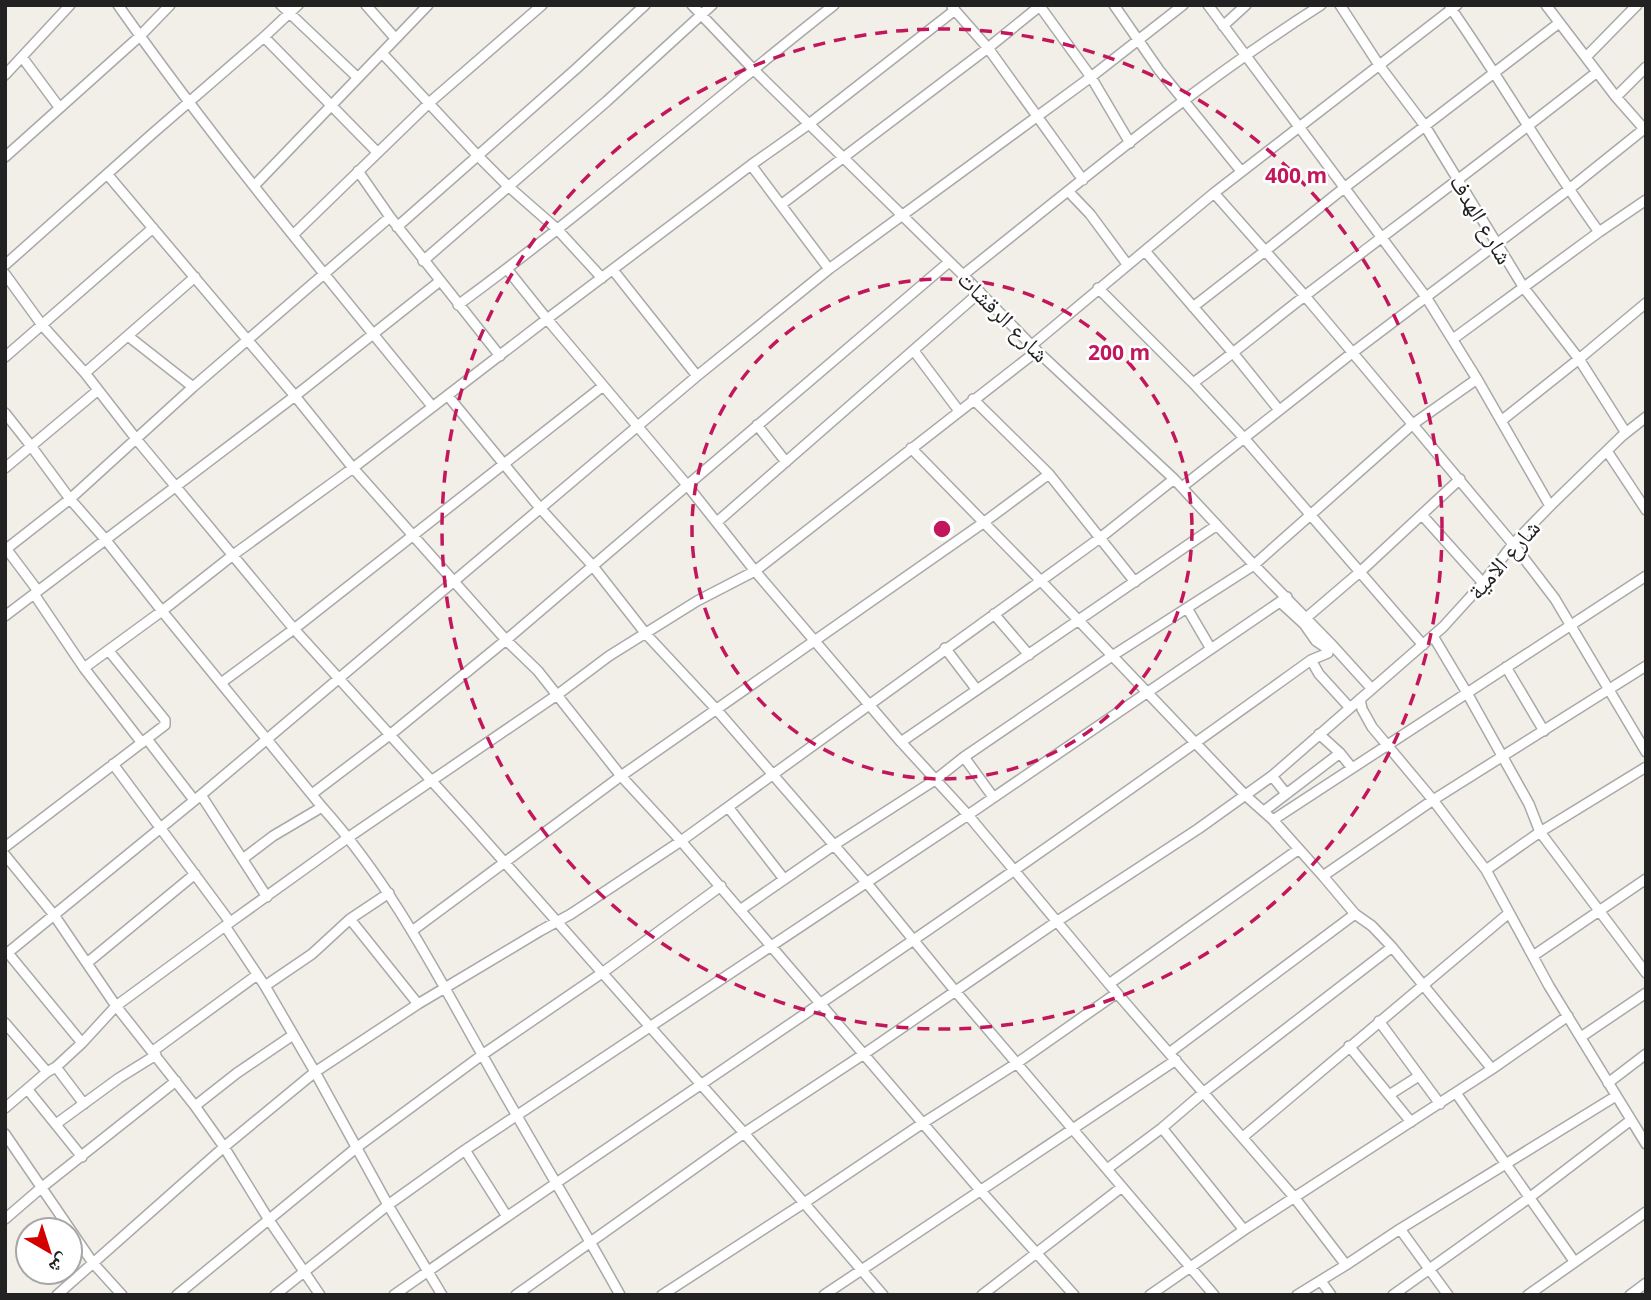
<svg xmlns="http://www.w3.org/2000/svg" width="1651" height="1300" font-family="'Open Sans','Noto Naskh Arabic',sans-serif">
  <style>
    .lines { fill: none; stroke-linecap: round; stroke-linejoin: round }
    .minor-casing { stroke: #a9a9a9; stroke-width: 12 }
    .minor { stroke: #fff; stroke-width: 9 }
    .ring { fill: none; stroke: #c2185b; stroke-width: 3.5; stroke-dasharray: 12 9 }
    .labels { text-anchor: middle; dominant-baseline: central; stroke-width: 5; stroke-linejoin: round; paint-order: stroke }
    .street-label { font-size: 23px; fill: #222; stroke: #fff }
    .centre { fill: #c2185b; stroke: #fff; stroke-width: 3.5 }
    .ring-label { font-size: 21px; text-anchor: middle; font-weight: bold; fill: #c2185b; stroke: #fff; stroke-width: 5; stroke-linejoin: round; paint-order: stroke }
  </style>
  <rect width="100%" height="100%" fill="#f2efe9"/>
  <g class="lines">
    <defs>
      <path id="minor" d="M118,5c98,139 207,270 314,401
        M281,5l76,72
        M366,5l29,33
        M692,5l61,64 210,206 74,76 137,128 80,86 79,81 39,43
        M1039,5l52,72 39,66
        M1114,5l45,65 82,101
        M1208,5l218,292 51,82 73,127
        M1340,5l39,60 46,61 99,162 55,71 47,74
        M1546,5l70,92 30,34
        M952,7l36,41 95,132
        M1450,7c52,74 96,152 149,225
        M1223,26l23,-21
        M264,37l113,115
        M382,53l96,103 31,31 48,42 45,49
        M22,57l37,50
        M1586,57l51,-52
        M5,75l65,-70
        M1616,97l30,-30
        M5,157l135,-121 30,-31
        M751,165l78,104
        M358,171l32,46 110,139
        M107,174l188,222 58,72 153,172 32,31 83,105 60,65 299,349 94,105
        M254,186l174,-181
        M1068,191l22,23 37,50
        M1214,193l91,103 208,248 42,55 91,153
        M782,204l206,-156 53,-43
        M397,227l180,-159 68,-63
        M294,234l135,-131 113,-98
        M1145,251l89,103 45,56
        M423,261l184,-160 105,-96
        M5,265l147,-131 112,-97 34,-32
        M507,269l40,50 140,166 68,86 146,171 67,73 141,169 185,213 52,68
        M613,270l84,106
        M5,274l37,51 43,48 52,67 157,189 174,192 276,312 139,162
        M963,275c117,-93 232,-190 358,-270
        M1098,288l95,95 51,55 179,207
        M458,305c130,-95 250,-201 376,-300
        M1193,307l72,-56 79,-63 215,-165
        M128,336l65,51
        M1453,339l146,-107 47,-32
        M1032,345l182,-152 243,-188
        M914,351l45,60
        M5,357l148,-129
        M85,373l110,-96
        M1193,383c39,-28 75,-59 113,-88 97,-74 195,-147 291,-223
        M448,396l92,112 52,57 54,69 70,75 150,173 90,110 258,303
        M973,399l76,75 86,108
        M5,413l26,33 39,53 35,40 57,72 160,196c70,78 115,168 166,258 43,77 89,152 132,230
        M1501,421l78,-62 67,-56
        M757,425l29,37
        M911,448l130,133 204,214 28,25 50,56 32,38 17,12 20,21 100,122
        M1607,451l39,59
        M5,468l92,-77
        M1182,487l170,-134 216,-163 76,-61
        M1422,515l61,68
        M717,522l263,-230
        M5,547l33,44
        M5,550l65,-51 123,-112 197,-170
        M34,594l50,74 58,75
        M1280,602l24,22 12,17 9,6 3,6 -17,7 8,14 31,34
        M1187,608l24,41
        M994,614l35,41
        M5,616l290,-220 145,-115
        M1306,618l55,-47 99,-92
        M1433,636l34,57 62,111 11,28 106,141
        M945,648l32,42
        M1506,667l38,64
        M84,668l78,-57 71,-56 120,-87 194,-149 204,-154 58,-41 146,-114
        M221,683l73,-54 309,-243
        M1360,699l2,10 10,18 61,73 53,70 63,116 97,158
        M1319,734l21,19 12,15
        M147,739l47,61
        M901,742l316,-217
        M964,757l29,40
        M113,764l117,158
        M1272,776l12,15 4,1
        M312,794l79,-60 115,-94 443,-378
        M201,795l66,102
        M728,807l56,72
        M1264,811l76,-58
        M1273,820l373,-244
        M5,847l160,-122v-5l-56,-69
        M5,855l49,60 62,91 79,100 29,41 45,73 51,75
        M244,858l29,-22 49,-29
        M1486,870l54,-38 106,-65
        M1323,876l110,-76 213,-134
        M740,910l94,-65 101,-65 29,-23 148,-101 142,-91 159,-141 64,-45
        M350,919l68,85
        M225,926l40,60 50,86 73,133 54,90
        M412,931l209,-155 362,-253 66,-49
        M8,953l74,90
        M5,955l196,-160 496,-419 132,-107 262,-192 92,-72
        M1533,956l113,-77
        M87,963l108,-89
        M1109,984l190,-135
        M265,986l47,-32 38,-35 39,-26
        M1379,1021l61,83
        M5,1023l42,49
        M1581,1037l65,-44
        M1349,1046l62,76
        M153,1051l104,-76
        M1169,1053l186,-139
        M56,1067l28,37
        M1608,1083l38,-29
        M28,1090l54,67
        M1456,1093l118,168
        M1389,1095l30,-19
        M195,1106l42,-33 56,-38
        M5,1108l42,-36 9,-5 26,-24 34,-37 109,-80 124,-89 208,-142 52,-39 88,-55 58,-30 282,-220
        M56,1124l63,-46 37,-23
        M1162,1128l82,102
        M5,1134l88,129 29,32
        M1243,1137l266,-224
        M465,1150l41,65
        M1107,1169l55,-41 42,-36 188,-145
        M5,1219l36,-31 135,-107
        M1400,1229l48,66
        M1321,1281l10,14
        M57,1295l167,-148 91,-75 103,-68 122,-73 31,-17 110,-73 419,-303 74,-59
        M177,1295l179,-147 126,-93 120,-82 119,-87
        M275,1295l113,-90 77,-55 503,-335 319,-218
        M394,1295c171,-120 346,-236 518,-354 134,-92 267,-186 399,-281
        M516,1295l228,-162 120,-79 192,-132 142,-93 74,-53 171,-149 40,-44 30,-39 37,-38 72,-70 24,-19
        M662,1295l142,-92 119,-80 94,-60 100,-70
        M824,1295l352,-235
        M982,1295l140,-108
        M1150,1295l94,-65 248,-161 76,-53
        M1297,1295l49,-30 54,-36 216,-133
        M1393,1295l136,-97 102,-78
        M1528,1295l118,-83
        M1630,1295l16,-12"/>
    </defs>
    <use href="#minor" class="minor-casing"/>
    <use href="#minor" class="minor"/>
  </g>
  <g class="ring">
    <circle cx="942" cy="529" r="250"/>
    <circle cx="942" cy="529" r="500"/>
  </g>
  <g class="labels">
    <g class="street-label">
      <text transform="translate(1482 219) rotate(59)">شارع الهدف</text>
      <text transform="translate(1004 316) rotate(45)">شارع الرقشات</text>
      <text transform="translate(1503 559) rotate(-49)">شارع الامية</text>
    </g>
  </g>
  <circle cx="942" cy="529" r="10" class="centre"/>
  <g class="ring-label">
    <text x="1296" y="183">400 m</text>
    <text x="1119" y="360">200 m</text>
  </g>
  <rect width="1651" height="1300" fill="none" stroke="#222222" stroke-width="14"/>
  <g transform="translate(49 1251) rotate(141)"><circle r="33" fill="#ffffff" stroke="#a7a7a7" stroke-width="2"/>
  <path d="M0-5L12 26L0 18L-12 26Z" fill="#d40000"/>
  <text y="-10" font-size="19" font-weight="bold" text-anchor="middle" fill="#222222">ش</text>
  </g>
</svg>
